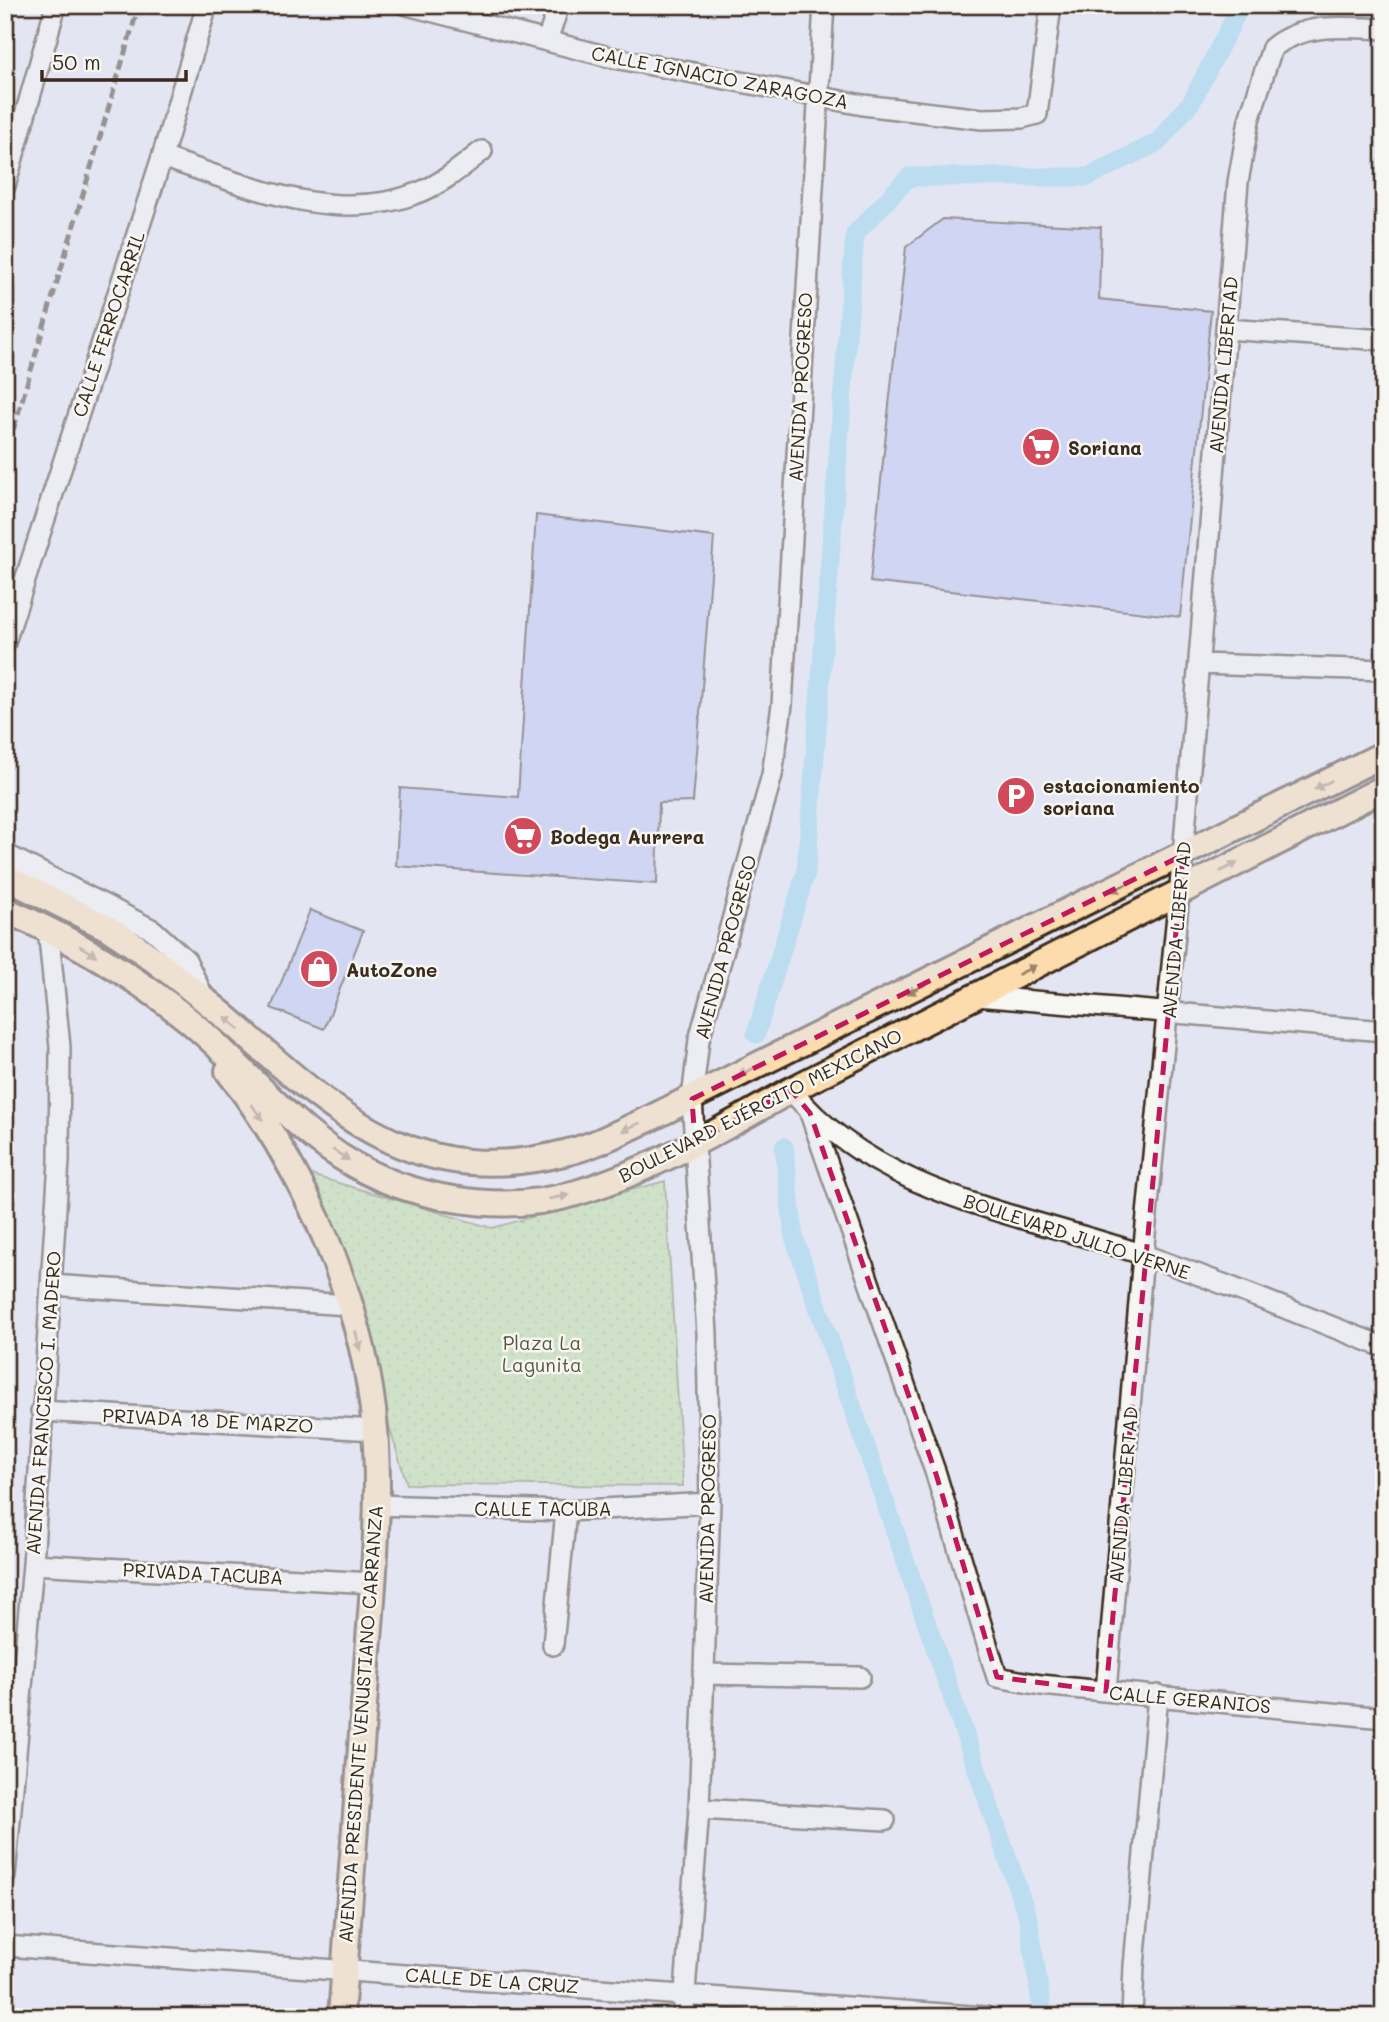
<svg xmlns="http://www.w3.org/2000/svg" width="1389" height="2022" font-family="Mali,sans-serif">
  <style>
    .park { fill: url(#park-dots); stroke: #7a835a; stroke-width: 2 }
    .lines { fill: none; stroke-linecap: round; stroke-linejoin: round }
    .canal { stroke: #8ad3eb; stroke-width: 19 }
    .building { fill: #b6c1f2; stroke: #3b2a1e; stroke-width: 2 }
    .minor-casing { stroke: #3b2a1e; stroke-width: 24 }
    .major-casing { stroke: #3b2a1e; stroke-width: 30 }
    .minor { stroke: #f6f6f2; stroke-width: 19 }
    .major { stroke: #fcdcac; stroke-width: 24 }
    .rail { stroke: #3b2a1e; stroke-width: 5; stroke-dasharray: 10 5; stroke-linecap: butt }
    .oneway { fill: #9c8365 }
    .marked { fill: none; stroke: #c2185b; stroke-width: 5; stroke-dasharray: 14 9; stroke-linejoin: round }
    .labels { text-anchor: middle; dominant-baseline: central; stroke-width: 5; stroke-linejoin: round; paint-order: stroke }
    .street-label { font-size: 19px; fill: #3b2a1e; stroke: #f6f6f2 }
    .poi-label { font-size: 19px; font-weight: bold; fill: #3b2a1e; stroke: #f6f6f2; text-anchor: start }
    .park-label { font-size: 19px; fill: #5a563c; stroke: #f6f6f2 }
  </style>
  <defs>
    <pattern id="park-dots" width="8" height="8" patternUnits="userSpaceOnUse" patternTransform="scale(1.75)"><rect width="8" height="8" fill="#b8dc97"/><path d="M2 2h.1M6 6h.1" fill="none" stroke="#9fbd82" stroke-width="1.8" stroke-linecap="round"/></pattern>
  </defs>
  <rect width="100%" height="100%" fill="#e3e6f2"/>
  <filter id="ink" filterUnits="userSpaceOnUse"><feTurbulence type="fractalNoise" baseFrequency=".0143" numOctaves="2"/><feDisplacementMap in="SourceGraphic" scale="14" xChannelSelector="R" yChannelSelector="G"/><feConvolveMatrix kernelMatrix="1 2 1 2 8 2 1 2 1" color-interpolation-filters="sRGB"/></filter>
  <g filter="url(#ink)">
    <path class="park" d="M311,1175l181,53 173,-47 18,305 -276,-2z"/>
    <g class="lines">
      <path class="canal" d="M756,1034l50,-162 49,-638 54,-57h179l70,-35 34,-41 49,-96
        M784,1147l10,90 235,684 14,96"/>
    </g>
    <path class="building" d="M943,219l158,8 -2,72 112,12 -31,306 -310,-35 36,-335z
      M536,515l178,22 -21,265 -34,1 -2,81 -261,-18 4,-78 118,9z
      M310,910l53,21 -39,98 -53,-21z"/>
    <g class="lines">
      <defs>
        <path id="minor" d="M407,5l202,52 254,48 119,14 40,-1 15,-4 14,-109
          M547,41l12,-36
          M162,157c82,27 172,70 258,35 23,-9 43,-26 62,-41
          M5,186l51,-181
          M1226,329l158,11
          M5,642l157,-485 45,-152
          M1199,664l185,6
          M5,854l148,76 33,30 19,40
          M976,996l408,35
          M791,1090c86,105 228,123 350,164 82,28 162,62 243,93
          M810,1113l126,361 61,203 44,8 343,33
          M51,1285l297,20
          M41,1411l334,19
          M375,1505l191,6 144,-8
          M33,1564l340,19
          M553,1645l13,-134
          M703,1674l157,3
          M1106,1691l37,-436 40,-400 55,-673 11,-62 23,-72c32,-26 74,-21 112,-19
          M699,1809l186,11
          M5,1876l28,-312 26,-403 1,-114 -12,-119
          M5,1946l981,71
          M683,2017l16,-208 11,-306 -3,-170 -15,-234 7,-59 73,-265 10,-70 42,-700
          M1132,2017l2,-51 24,-271"/>
        <path id="major" d="M5,877l103,51 33,22c35,27 71,54 104,84 100,89 180,156 323,118 29,-7 56,-22 83,-34l733,-364
          M5,910c65,28 127,64 182,109 53,43 96,100 154,138 65,42 161,59 235,36 76,-23 147,-64 215,-103l593,-302
          M228,1071c76,98 137,233 147,359 6,81 -3,167 -9,248 -9,113 -17,226 -25,339"/>
      </defs>
      <use href="#minor" class="minor-casing"/>
      <use href="#major" class="major-casing"/>
      <use href="#minor" class="minor"/>
      <use href="#major" class="major"/>
      <path class="rail" d="M5,458l134,-453"/>
    </g>
    <defs><path id="oneway-solid" d="M-6-.8H1V-3.2L6.5 0L1 3.2V.8H-6Z" transform="scale(1.75)"/></defs>
    <g class="oneway">
      <use href="#oneway-solid" transform="translate(1323 785) rotate(153)"/>
      <use href="#oneway-solid" transform="translate(1229 867) rotate(-27)"/>
      <use href="#oneway-solid" transform="translate(1120 887) rotate(153)"/>
      <use href="#oneway-solid" transform="translate(88 951) rotate(31)"/>
      <use href="#oneway-solid" transform="translate(1027 970) rotate(-27)"/>
      <use href="#oneway-solid" transform="translate(916 989) rotate(153)"/>
      <use href="#oneway-solid" transform="translate(232 1023) rotate(-140)"/>
      <use href="#oneway-solid" transform="translate(747 1071) rotate(154)"/>
      <use href="#oneway-solid" transform="translate(257 1112) rotate(55)"/>
      <use href="#oneway-solid" transform="translate(631 1127) rotate(156)"/>
      <use href="#oneway-solid" transform="translate(341 1155) rotate(33)"/>
      <use href="#oneway-solid" transform="translate(559 1197) rotate(-11)"/>
      <use href="#oneway-solid" transform="translate(358 1341) rotate(75)"/>
    </g>
  </g>
  <path d="M0 0H1389V2022H0ZM1183,855l-77,836 -109,-14 -61,-203 -126,-361 -19,-23 -96,52 -3,-43z" fill="#e3e6f2" fill-opacity=".55" fill-rule="evenodd"/>
  <path class="marked" d="M1183,855l-77,836 -109,-14 -61,-203 -126,-361 -19,-23 -96,52 -3,-43z"/>
  <defs>
    <symbol id="supermarket-disc" viewBox="-11 -11 22 22"><circle r="9.5" fill="#d1495b" stroke="#f6f6f2"/><path d="M-6-5.5h2.5l.6 2H6L4.5 2H-2.5L-4.4-4H-6ZM-1.5 3.2a1.3 1.3 0 1 0 .1 0ZM3 3.2a1.3 1.3 0 1 0 .1 0Z" fill="#fff"/></symbol>
    <symbol id="parking-disc" viewBox="-11 -11 22 22"><circle r="9.5" fill="#d1495b" stroke="#f6f6f2"/><path d="M-3.5-5.5H1a3.5 3.5 0 0 1 0 7H-1V5.5H-3.5ZM-1-3.4V-.6H.8a1.4 1.4 0 0 0 0-2.8Z" fill="#fff"/></symbol>
    <symbol id="shop-disc" viewBox="-11 -11 22 22"><circle r="9.5" fill="#d1495b" stroke="#f6f6f2"/><path d="M-5-2.5h2.3a2.7 3.5 0 0 1 5.4 0H5L5.5 6h-11ZM-1.5-2.5h3a1.5 2.3 0 0 0-3 0Z" fill="#fff"/></symbol>
  </defs>
  <g fill-rule="evenodd">
    <use href="#supermarket-disc" x="1019" y="425" width="44" height="44"/>
    <use href="#parking-disc" x="994" y="774" width="44" height="44"/>
    <use href="#supermarket-disc" x="501" y="814" width="44" height="44"/>
    <use href="#shop-disc" x="297" y="947" width="44" height="44"/>
  </g>
  <g class="labels">
    <g class="street-label">
      <text transform="translate(720 77) rotate(11)">CALLE IGNACIO ZARAGOZA</text>
      <text transform="translate(108 324) rotate(-72)">CALLE FERROCARRIL</text>
      <text transform="translate(1223 365) rotate(-85)">AVENIDA LIBERTAD</text>
      <text transform="translate(800 387) rotate(-87)">AVENIDA PROGRESO</text>
      <text transform="translate(1176 930) rotate(-85)">AVENIDA LIBERTAD</text>
      <text transform="translate(725 947) rotate(-75)">AVENIDA PROGRESO</text>
      <text transform="translate(760 1105) rotate(-27)">BOULEVARD EJÉRCITO MEXICANO</text>
      <text transform="translate(1077 1236) rotate(18)">BOULEVARD JULIO VERNE</text>
      <text transform="translate(43 1403) rotate(-86)">AVENIDA FRANCISCO I. MADERO</text>
      <text transform="translate(208 1420) rotate(3)">PRIVADA 18 DE MARZO</text>
      <text transform="translate(1123 1495) rotate(-85)">AVENIDA LIBERTAD</text>
      <text x="543" y="1508">CALLE TACUBA</text>
      <text transform="translate(707 1509) rotate(-89)">AVENIDA PROGRESO</text>
      <text transform="translate(203 1573) rotate(3)">PRIVADA TACUBA</text>
      <text transform="translate(1190 1699) rotate(5)">CALLE GERANIOS</text>
      <text transform="translate(360 1724) rotate(-86)">AVENIDA PRESIDENTE VENUSTIANO CARRANZA</text>
      <text transform="translate(492 1980) rotate(4)">CALLE DE LA CRUZ</text>
    </g>
    <g class="poi-label">
      <text x="1068" y="447">Soriana</text>
      <text x="1043" y="785">estacionamiento<tspan x="1043" dy="22">soriana</tspan></text>
      <text x="550" y="836">Bodega Aurrera</text>
      <text x="346" y="969">AutoZone</text>
    </g>
    <g class="park-label">
      <text x="542" y="1342">Plaza La<tspan x="542" dy="22">Lagunita</tspan></text>
    </g>
  </g>
  <rect width="1389" height="2022" fill="none" stroke="#f6f6f2" stroke-width="28"/>
  <rect x="14" y="14" width="1361" height="1994" fill="none" stroke="#3b2a1e" stroke-width="2.5" filter="url(#ink)"/>
  <path d="M42 70v10h144v-10" fill="none" stroke="#3b2a1e" stroke-width="3.5"/>
  <text x="52" y="70" font-size="21" fill="#3b2a1e" stroke="#f6f6f2" stroke-width="5" paint-order="stroke">50 m</text>
</svg>
